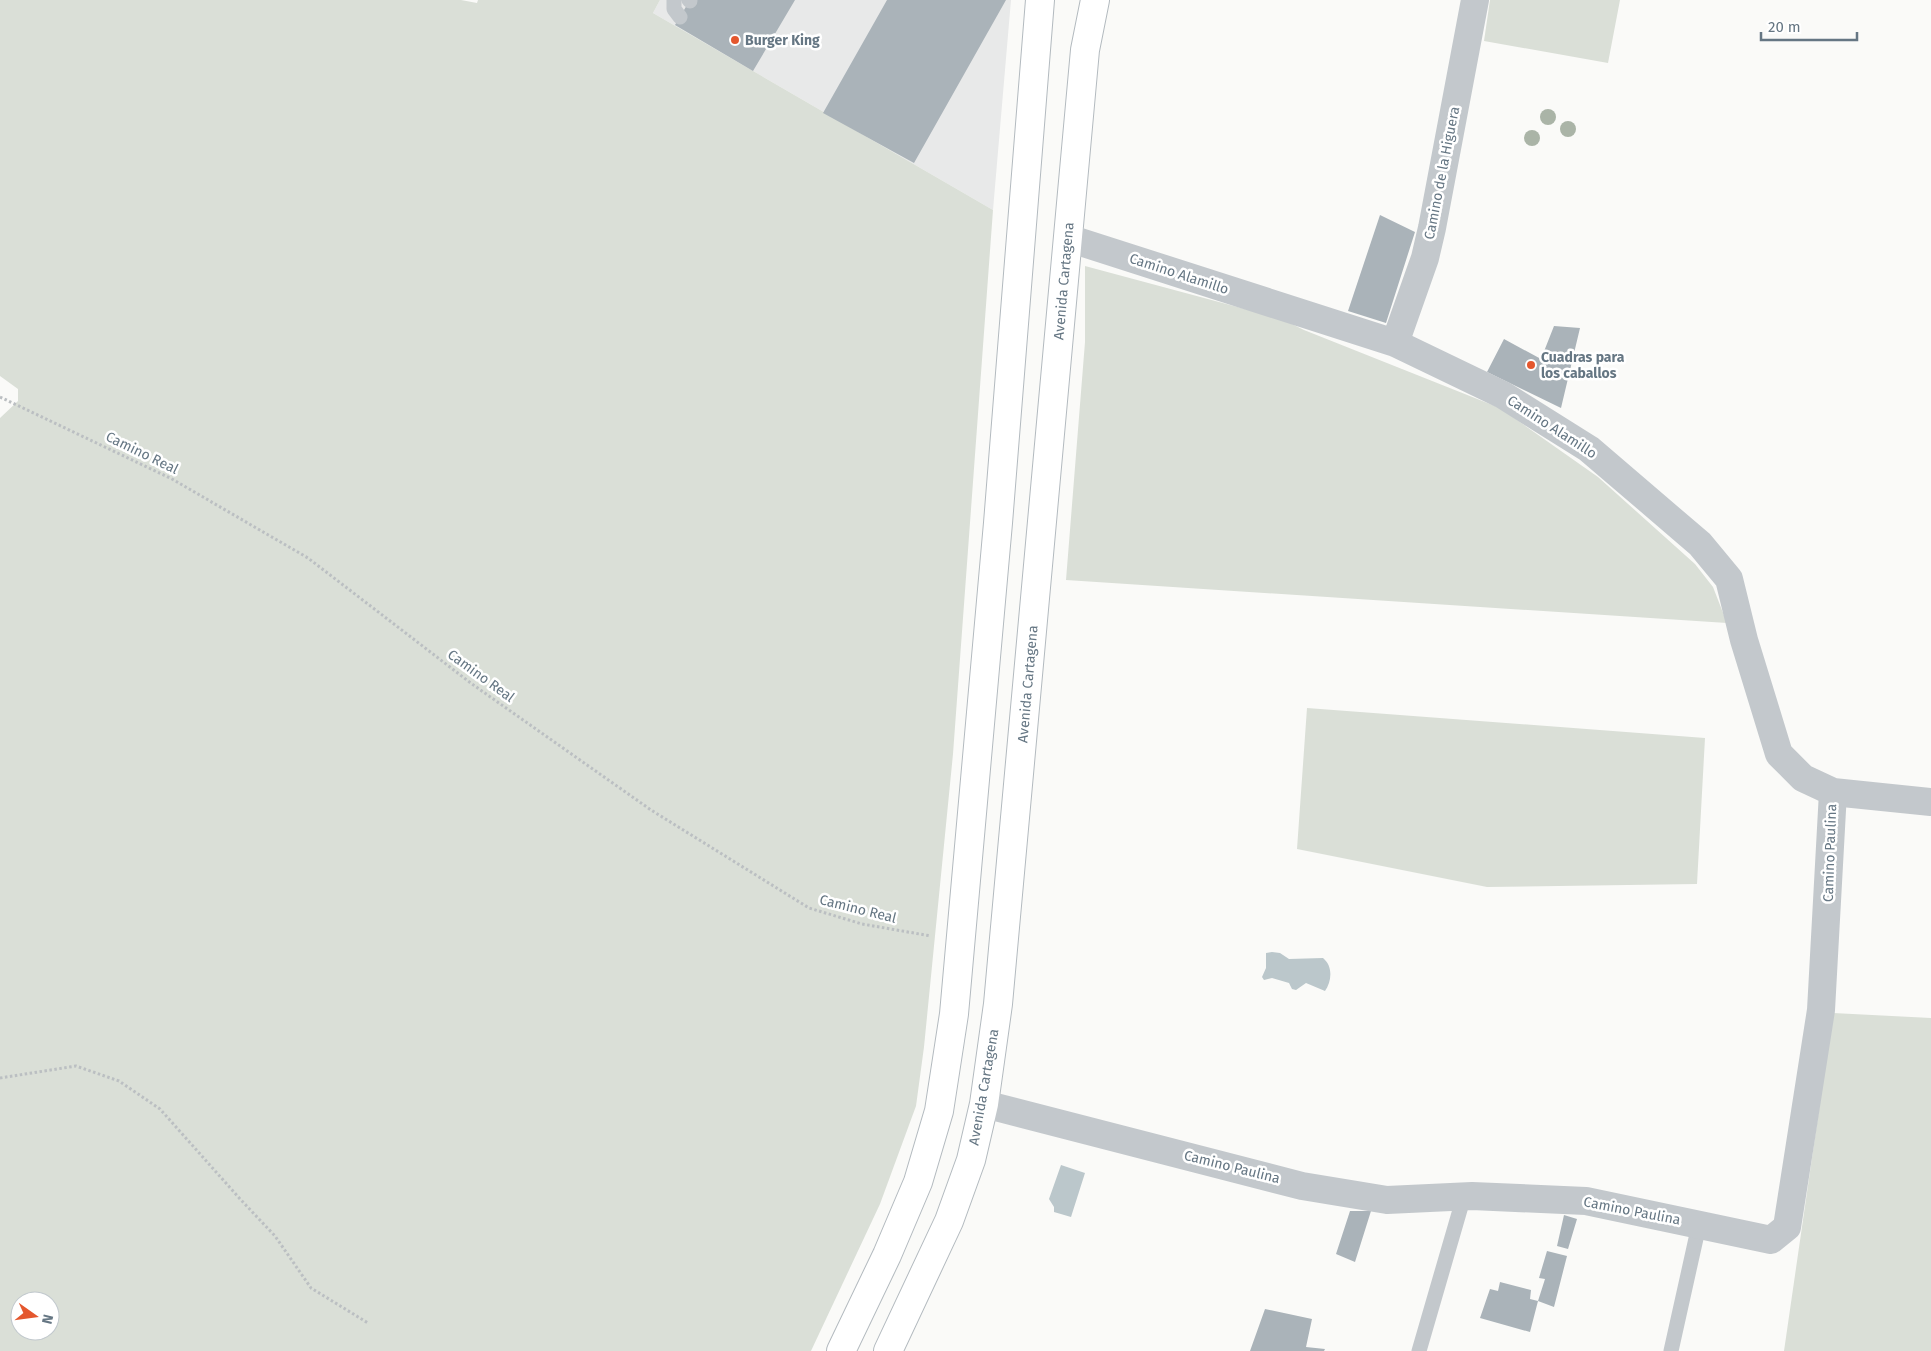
<svg xmlns="http://www.w3.org/2000/svg" width="1931" height="1351" font-family="'Fira Sans',sans-serif">
  <style>
    .built { fill: #e8e9e9 }
    .green { fill: #dadfd7; fill-rule: evenodd }
    .water { fill: #bbc7cb }
    .building { fill: #aab3b9 }
    .lines { fill: none; stroke-linecap: round; stroke-linejoin: round }
    .secondary-casing { stroke: #b3babf; stroke-width: 30 }
    .path { stroke: #bbbfc2; stroke-width: 3; stroke-dasharray: 2.5 2.5; stroke-linecap: butt }
    .service { stroke: #c3c8cc; stroke-width: 15 }
    .minor { stroke: #c3c8cc; stroke-width: 28 }
    .secondary { stroke: #fff; stroke-width: 28 }
    .tree { fill: #aab4a7 }
    .poi-dot { fill: #e4572e; stroke: #fff; stroke-width: 2 }
    .labels { text-anchor: middle; dominant-baseline: central; stroke-width: 5; stroke-linejoin: round; paint-order: stroke }
    .poi-label { font-size: 14px; font-weight: bold; fill: #657683; stroke: #fff; text-anchor: start }
    .street-label { font-size: 14px; fill: #657683; stroke: #fff }
  </style>
  <rect width="100%" height="100%" fill="#fafaf8"/>
  <path class="built" d="M660,0h351l-18,210 -340,-197z"/>
  <path class="green" d="M0,0h461l16,3 1,-3h182l-7,13 340,197 -40,544 -29,293 -8,59 -36,98 -69,147h-811v-933l18,-17v-12l-18,-13zM20,1301h30v30h-30z
    M1490,0h130l-12,63 -124,-22z
    M1085,266l197,53 22,11 196,78 98,69 97,87 18,23 14,36 -661,-43 19,-238z
    M1307,708l398,30 -8,146 -210,3 -190,-38z
    M1833,1013l98,5v333h-147z"/>
  <path class="water" d="M1272,952l8,1 9,6 34,-1c10,8 9,23 2,33l-19,-8 -10,7 -4,-1 -3,-6 -17,-5 -8,2 -2,-3 4,-9v-15z
    M1061,1165l24,8 -14,44 -17,-5v-5l-5,-8z"/>
  <path class="building" d="M690,0h105l-42,71 -78,-46z
    M887,0h119l-92,163 -91,-50z
    M1380,215l35,17 -29,91 -38,-12z
    M1554,326l26,2 -19,80 -74,-36 17,-33 37,20z
    M1350,1211h21l-16,51 -19,-8z
    M1564,1215l13,4 -9,30 -11,-3z
    M1547,1251l20,5 -13,51 -16,-6 -8,31 -50,-14 10,-29 8,2 2,-9 31,8 -1,9 8,2 7,-22 -6,-1z
    M1265,1309l47,10 -6,28 19,2 -1,2h-74z"/>
  <g class="lines">
    <defs>
      <path id="secondary" d="M841,1351l46,-96 31,-73 21,-71 15,-97 44,-491 42,-523
        M888,1351l61,-130 22,-61 13,-56 14,-100 87,-954 10,-50"/>
    </defs>
    <use href="#secondary" class="secondary-casing"/>
    <path class="path" d="M0,397l172,82 136,79 164,126 179,126 158,98 53,16 69,12
      M0,1078l76,-12 43,15 41,28 81,91 34,36 36,52 57,35"/>
    <path class="service" d="M674,0v9l6,8
      M689,0l1,1
      M1419,1351l45,-155
      M1671,1351l28,-126"/>
    <path class="minor" d="M1068,238l327,105 108,52 86,54 111,95 29,35 15,61 35,114 24,24 30,14 98,10
      M1395,343l30,-85 7,-30 43,-228
      M984,1104l318,82 85,14 85,-4 114,5 185,39 16,-13 34,-217 12,-218"/>
    <use href="#secondary" class="secondary"/>
  </g>
  <g class="tree">
    <circle cx="1548" cy="117" r="8"/>
    <circle cx="1568" cy="129" r="8"/>
    <circle cx="1532" cy="138" r="8"/>
  </g>
  <g class="poi-dot">
    <circle cx="735" cy="40" r="5"/>
    <circle cx="1531" cy="365" r="5"/>
  </g>
  <g class="labels">
    <g class="poi-label">
      <text x="745" y="40">Burger King</text>
      <text x="1541" y="357">Cuadras para<tspan x="1541" dy="16">los caballos</tspan></text>
    </g>
    <g class="street-label">
      <text transform="translate(1442 173) rotate(-79)">Camino de la Higuera</text>
      <text transform="translate(1179 274) rotate(18)">Camino Alamillo</text>
      <text transform="translate(1064 281) rotate(-85)">Avenida Cartagena</text>
      <text transform="translate(1552 427) rotate(33)">Camino Alamillo</text>
      <text transform="translate(142 453) rotate(26)">Camino Real</text>
      <text transform="translate(481 676) rotate(36)">Camino Real</text>
      <text transform="translate(1028 684) rotate(-85)">Avenida Cartagena</text>
      <text transform="translate(1830 853) rotate(-88)">Camino Paulina</text>
      <text transform="translate(858 909) rotate(14)">Camino Real</text>
      <text transform="translate(984 1087) rotate(-80)">Avenida Cartagena</text>
      <text transform="translate(1232 1167) rotate(14)">Camino Paulina</text>
      <text transform="translate(1632 1211) rotate(11)">Camino Paulina</text>
    </g>
  </g>
  <g transform="translate(35 1316) rotate(104)"><circle r="24" fill="#ffffff" stroke="#c1c8cd"/>
  <path d="M0-4L9 19L0 12L-9 19Z" fill="#e4572e"/>
  <text y="-8" font-size="14" font-weight="bold" text-anchor="middle" fill="#657683">N</text>
  </g>
  <path d="M1761 32v8h96v-8" fill="none" stroke="#657683" stroke-width="2.5"/>
  <text x="1768" y="32" font-size="15" fill="#657683" stroke="#ffffff" stroke-width="4" paint-order="stroke">20 m</text>
</svg>
